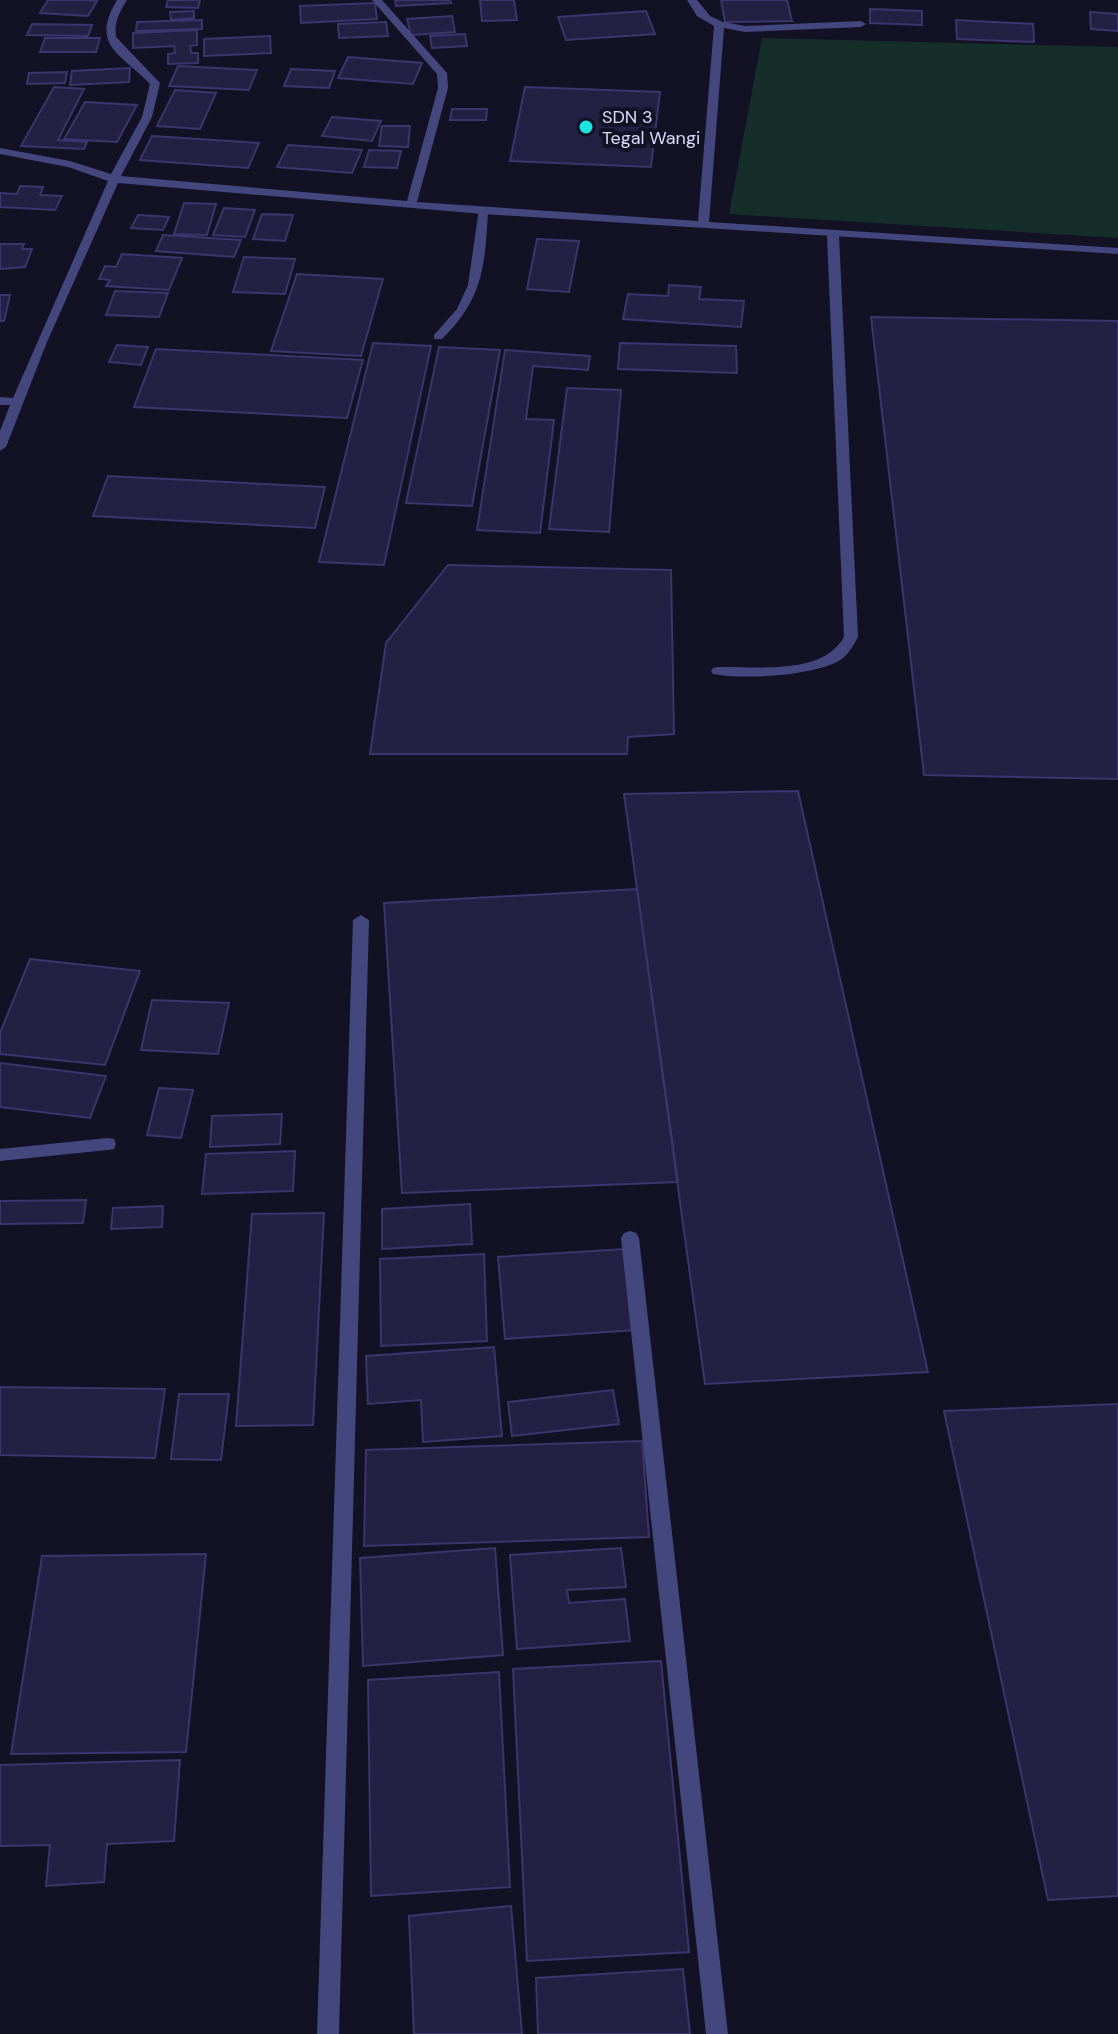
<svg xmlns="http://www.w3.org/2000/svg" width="1118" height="2034" font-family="'DM Sans',sans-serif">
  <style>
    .green { fill: #162e2a }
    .building { fill: #232043; stroke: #3a356c; stroke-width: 2 }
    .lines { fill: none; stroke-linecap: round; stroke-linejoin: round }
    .service { fill: #43477e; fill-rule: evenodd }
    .minor { fill: #43477e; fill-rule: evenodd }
    .poi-dot { fill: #1de3e1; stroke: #131224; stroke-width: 3 }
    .labels { text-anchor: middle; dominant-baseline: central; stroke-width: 8; stroke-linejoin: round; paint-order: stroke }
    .far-poi-label { font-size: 18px; fill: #dadafa; stroke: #131224; text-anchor: start }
  </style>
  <rect width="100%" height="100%" fill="#131224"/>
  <path class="green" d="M762,38l356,9v191l-389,-24z"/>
  <path class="building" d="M48,0h39l10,1 -9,15 -48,-3z
    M168,0h32l-2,8 -32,-1z
    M395,0h55l1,3 -55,3z
    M480,0h34l3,20 -35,1z
    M721,0h66l5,21 -67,1z
    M375,3l2,16 -76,4 -1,-17z
    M870,9l52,2v14l-52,-2z
    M194,11v7l-23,2 -1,-8z
    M646,11l9,23 -89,6 -8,-23z
    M1090,12l28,2v17l-27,-2z
    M452,16l3,16 -44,3 -4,-16z
    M202,20v9l-66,2 1,-9z
    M956,20l77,4 1,18 -77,-3z
    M386,22l2,14 -49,2 -1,-14z
    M32,24l60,1 -4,11 -61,-1z
    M197,30v15l-7,1 1,7h7v10l-30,1v-10l7,-1 -1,-7 -41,2v-15z
    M465,34l2,12 -35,2 -2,-12z
    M270,36l1,17 -67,3v-17z
    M45,38h55l-4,14h-56z
    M348,57l74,6 -9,21 -75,-6z
    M178,66l79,4 -8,20 -80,-4z
    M130,68l-1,14 -59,3 2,-14z
    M291,69l44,2 -6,17 -45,-2z
    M67,72l-2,11 -38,1 2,-11z
    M54,87l30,2 -26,51 29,2 -3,7 -63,-3z
    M525,87l135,5 -9,75 -141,-6z
    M175,90l41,3 -16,36 -43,-3z
    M85,102l52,3 -20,37 -53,-3z
    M452,109h35l-1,11h-36z
    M332,117l49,4 -9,20 -50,-5z
    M382,126h28l-2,21 -29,-1z
    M152,136l107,7 -11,25 -108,-8z
    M288,145l74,5 -10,23 -75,-6z
    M369,150l32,1 -4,17 -33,-1z
    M20,186l23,1 -3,8 22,1 -7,14 -55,-3v-14l17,1z
    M184,203l32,1 -9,31 -33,-1z
    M224,208l31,2 -10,27 -32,-2z
    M262,214l31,1 -8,26 -32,-2z
    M138,215l31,2 -6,13 -32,-2z
    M163,235l78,5 -7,17 -78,-6z
    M537,239l42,2 -10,51 -42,-3z
    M0,244h24l-2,5h10l-7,18 -25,2z
    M122,254l60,4 -13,32 -63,-4 4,-6 -11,-1 6,-13 11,1z
    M244,257l51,2 -10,35 -52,-2z
    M297,274l86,5 -22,77 -90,-5z
    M669,285l32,2 -2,12 45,2 -3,26 -118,-8 5,-25 40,2z
    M115,291l53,2 -9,24 -53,-2z
    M0,295h10l-6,26h-4z
    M871,317l247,4v458l-194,-4z
    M373,343l58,3 -47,219 -65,-3z
    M620,343l116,3 1,27 -119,-4z
    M117,345l31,2 -7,18 -32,-3z
    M439,347l61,3 -28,156 -66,-3z
    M156,349l207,11 -16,58 -213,-11z
    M505,350l85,6 -2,14 -55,-4 -7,53 28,1 -14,113 -63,-3z
    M567,388l54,2 -12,142 -60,-3z
    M108,476l217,11 -10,41 -222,-12z
    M448,565l223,5 3,164 -46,3 -1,17h-257l16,-111z
    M798,791l130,581 -223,12 -81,-590z
    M637,889l41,293 -276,11 -18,-290z
    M30,959l110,12 -35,94 -105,-11v-21z
    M152,1000l77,3 -11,51 -77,-4z
    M0,1063l106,13 -16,42 -90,-11z
    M159,1088l34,2 -12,48 -34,-3z
    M282,1114l-2,30 -70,3 2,-31z
    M295,1151l-2,40 -91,3 4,-40z
    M86,1200l-3,23 -83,1v-23z
    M470,1204l2,40 -90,5v-40z
    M163,1206l-1,21 -51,2 2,-21z
    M324,1213l-11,212 -77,1 16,-212z
    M625,1249l10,81 -130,9 -7,-82z
    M484,1254l3,87 -106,5 -1,-87z
    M494,1347l8,89 -79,6 -2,-42 -53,4 -2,-48z
    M0,1387l165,2 -10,69 -155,-3z
    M613,1390l6,34 -107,12 -4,-34z
    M179,1394h50l-8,66 -50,-1z
    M1118,1404v492l-70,4 -104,-489z
    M642,1441l7,96 -285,9 2,-96z
    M495,1548l8,107 -140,11 -3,-108z
    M621,1548l5,39 -59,3 2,13 56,-4 5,42 -113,8 -7,-94z
    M206,1554l-20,198 -175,2 31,-198z
    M661,1661l28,291 -162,9 -14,-292z
    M499,1672l11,215 -139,9 -3,-216z
    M180,1760l-6,81 -67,3 -3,38 -58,4 4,-41 -50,1v-81z
    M511,1906l11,128h-108l-5,-118z
    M683,1969l7,65h-152l-2,-56z"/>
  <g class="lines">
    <path class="service" d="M479,209l9,2c-3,55 -5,88 -46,128h-8v-4l23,-26 11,-24z
      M833,233l6,3 19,401c-4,7 -8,15 -15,21 -23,18 -101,22 -130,16l-2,-3 2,-3 5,-1c39,-1 104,9 126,-30l-17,-401z
      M361,915l8,5 -30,1114h-22l36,-1114z
      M630,1231l6,2 3,5 89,796h-22l-85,-796 3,-5z"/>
    <path class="minor" d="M117,0h10c-8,13 -13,22 -11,37l44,46 -8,34 -31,59 286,25 31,-113 -1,-14 -65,-74h10l65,73 1,15 -31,114 281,19 16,-195 -17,-10 -10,-16h10l13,16 13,6 22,4 116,-5 5,3 -5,3 -116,5 -21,-4 -15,194 409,26v6l-635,-40 -365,-31 -71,159 -41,105 -6,4v-20l10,-26h-10v-8l13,1 95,-217 -40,-14 -68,-13v-6l70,13 41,13 31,-57 8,-33c-30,-31 -60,-38 -33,-84z
      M108,1138l6,1 2,5 -2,5 -6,1 -108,11v-12z"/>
  </g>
  <circle class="poi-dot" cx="586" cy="127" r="8"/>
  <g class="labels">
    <g class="far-poi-label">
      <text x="602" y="117">SDN 3<tspan x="602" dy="21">Tegal Wangi</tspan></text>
    </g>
  </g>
</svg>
